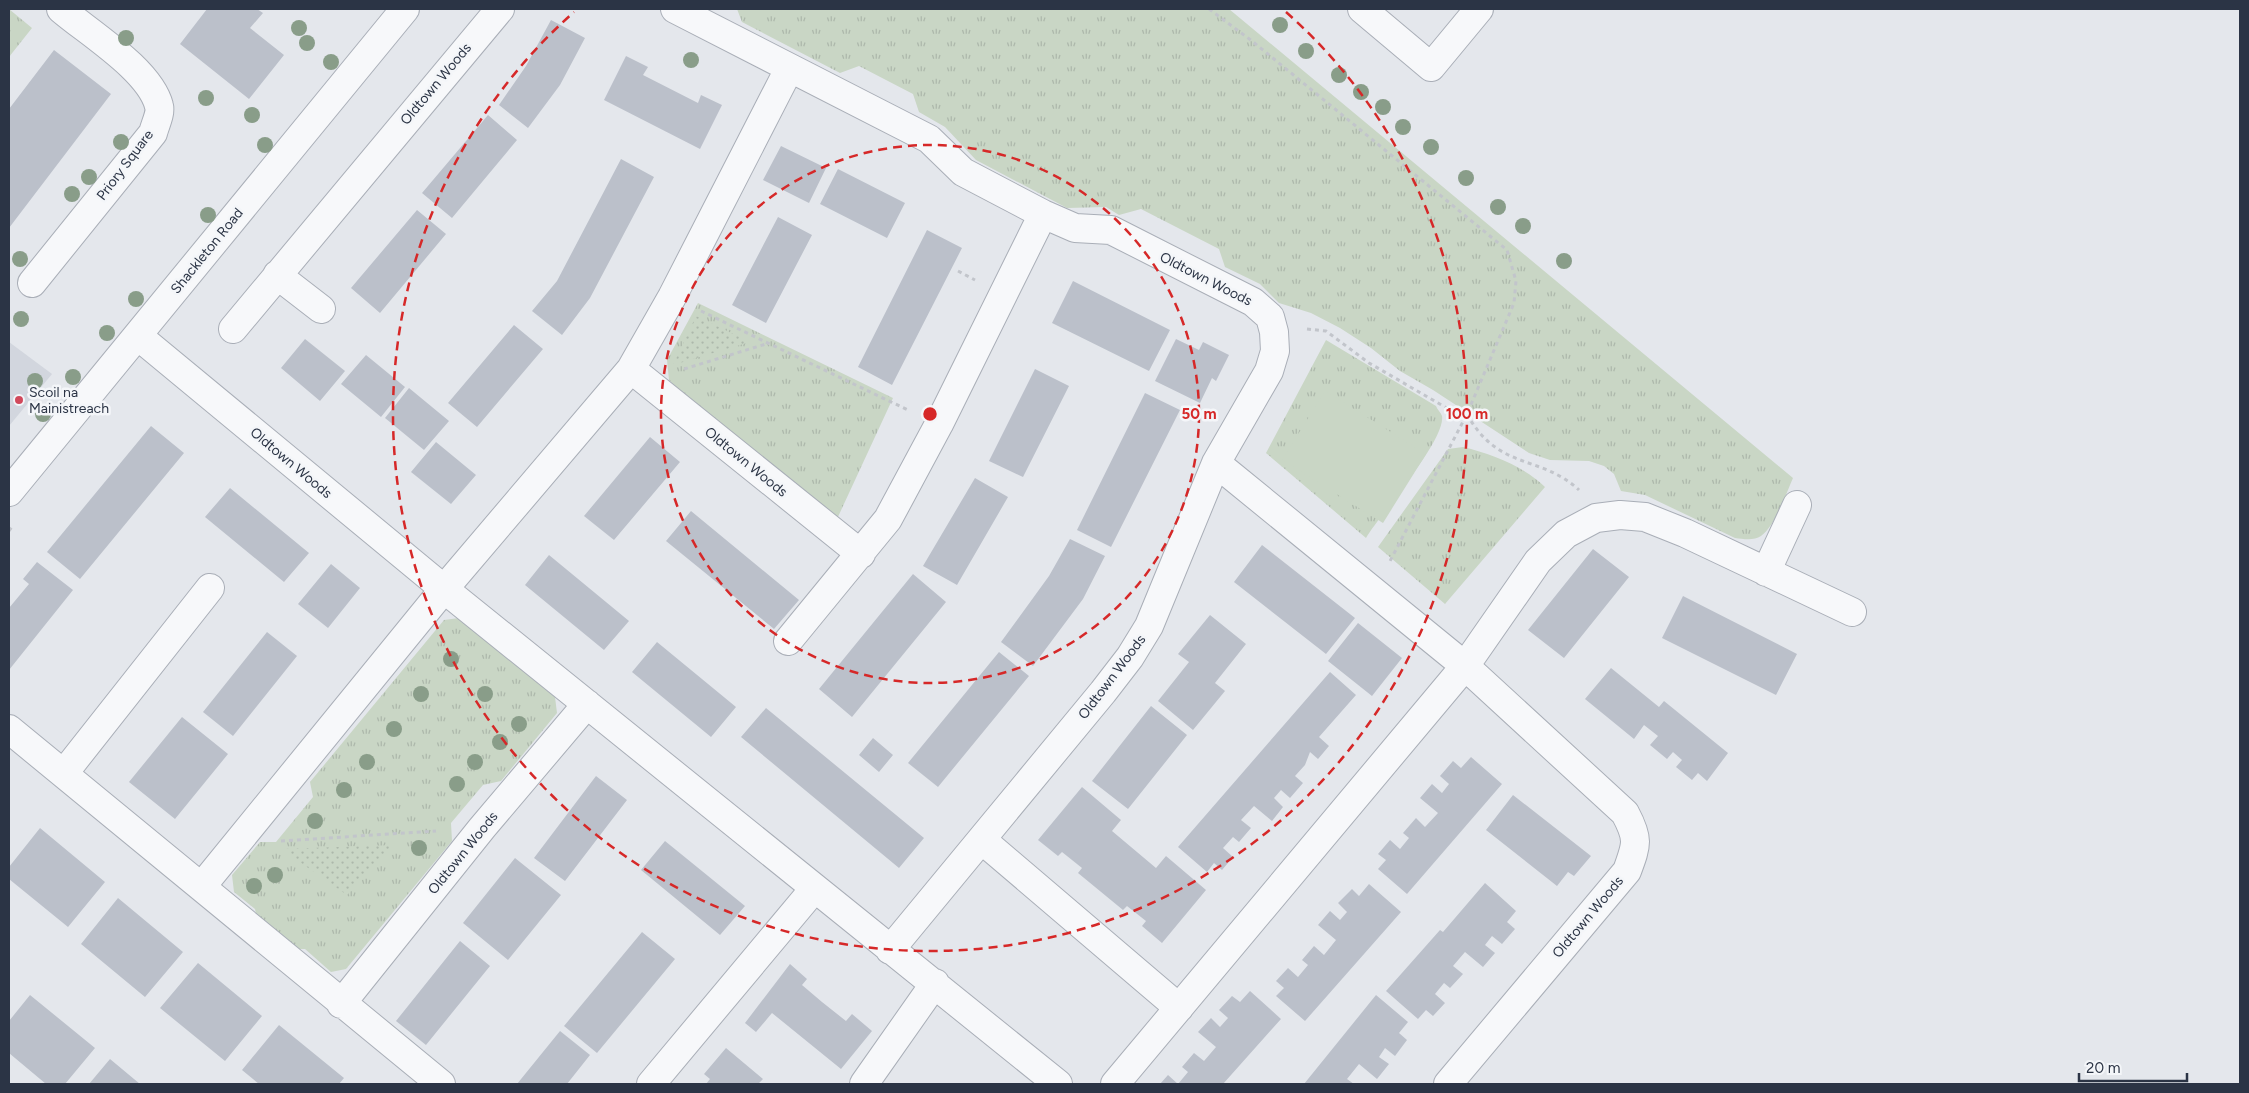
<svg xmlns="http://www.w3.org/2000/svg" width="2249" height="1093" font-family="Figtree,sans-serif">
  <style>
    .built { fill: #d2d6de }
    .grass { fill: url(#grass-tufts) }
    .park { fill: url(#park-dots) }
    .pitch { fill: #c9d6c5 }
    .building { fill: #bbc0ca }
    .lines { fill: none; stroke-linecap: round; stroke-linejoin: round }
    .minor-casing { stroke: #a9aeb7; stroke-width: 30 }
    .path { stroke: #c2c5cb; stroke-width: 3; stroke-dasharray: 4 4; stroke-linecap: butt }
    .minor { stroke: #f7f8fa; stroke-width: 28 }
    .tree { fill: #899d89 }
    .ring { fill: none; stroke: #d62828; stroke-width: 2.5; stroke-dasharray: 9 6 }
    .poi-dot { fill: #d1495b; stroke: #f4f6f9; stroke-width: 2 }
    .labels { text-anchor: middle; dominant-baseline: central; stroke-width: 5; stroke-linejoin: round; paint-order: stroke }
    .street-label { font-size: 14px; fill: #2b3445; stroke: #f4f6f9 }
    .poi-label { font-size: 14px; fill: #2b3445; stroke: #f4f6f9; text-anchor: start }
    .centre { fill: #d62828; stroke: #f4f6f9; stroke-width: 2.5 }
    .ring-label { font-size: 15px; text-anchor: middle; font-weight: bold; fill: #d62828; stroke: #f4f6f9; stroke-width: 5; stroke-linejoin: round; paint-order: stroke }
  </style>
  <defs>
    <pattern id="grass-tufts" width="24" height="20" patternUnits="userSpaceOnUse" patternTransform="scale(1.25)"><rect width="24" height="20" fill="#c9d6c5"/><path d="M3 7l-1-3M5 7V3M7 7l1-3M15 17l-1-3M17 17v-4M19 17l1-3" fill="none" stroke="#adb8ab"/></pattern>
    <pattern id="park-dots" width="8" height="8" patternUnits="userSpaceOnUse" patternTransform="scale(1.25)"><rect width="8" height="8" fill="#c9d6c5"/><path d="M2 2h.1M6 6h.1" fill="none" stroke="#adb8ab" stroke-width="1.8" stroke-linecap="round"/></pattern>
  </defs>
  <rect width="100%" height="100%" fill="#e4e7ec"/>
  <path class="built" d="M9,342l43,32 -43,52z"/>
  <path class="grass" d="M9,9l23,19 -23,29z
    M737,9h492l564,469c-7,16 -18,48 -32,58 -7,5 -18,3 -26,2l-90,-43 -24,-4 -7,-17 -10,-8 -15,-5 -39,-1 -21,-7 -96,-63 -33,-19 -29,-23 -31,-20 -29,-15 -32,-10 -19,-19 -35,-17 -6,-18 -78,-40 -22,6 -13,-8 -39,1 -91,-48 -31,-33 -26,-15 -6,-18 -54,-28 -19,7 -98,-51z
    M698,303l195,95 -56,121 -159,-129 -9,-10 -2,-20z
    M1326,340l110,66c1,3 5,7 6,10 4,24 -62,98 -76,122l-100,-85z
    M1463,447c29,7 60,19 82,40l-100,117 -67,-57 70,-98z
    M459,618l77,47 2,18 17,14 2,16 -56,68 -18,4 -32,38 1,18 -106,128 -15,3 -26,-23h-11l-37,-30 -2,-10 -21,-17 -2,-17 28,-33h16l37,-45 -3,-15 134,-162z"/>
  <path class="park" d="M696,316l54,26 -77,23z
    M394,845l-47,50 -66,-46z"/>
  <path class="pitch" d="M1325,391l101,63 -43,69 -101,-63z"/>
  <path class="building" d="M207,9h50l6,4 -13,15 34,27 -35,44 -69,-55z
    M551,20l34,18 -25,47 -32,43 -29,-23 27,-39z
    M54,50l57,44 -102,134v-119z
    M626,56l22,11 -5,8 55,28 3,-8 21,10 -22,44 -96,-49z
    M488,115l29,25 -65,78 -30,-25z
    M781,146l45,22 -17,35 -46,-23z
    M621,159l33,18 -64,121 -28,37 -30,-24 25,-30z
    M838,169l67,34 -18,35 -67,-34z
    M417,210l29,24 -66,79 -29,-25z
    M778,217l34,18 -46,88 -34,-18z
    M927,230l35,18 -70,137 -34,-18z
    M1073,281l97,49 -21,41 -97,-48z
    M514,325l29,24 -66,78 -29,-24z
    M305,339l40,32 -25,30 -39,-33z
    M1176,339l23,11 4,-8 26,13 -13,26 -4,-3 -12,25 -45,-22z
    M366,355l39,32 -24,30 -40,-33z
    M1035,369l34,17 -46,91 -34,-16z
    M409,388l40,33 -25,29 -39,-32z
    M1145,393l35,17 -69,137 -34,-17z
    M151,426l33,27 -104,126 -33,-27z
    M650,437l30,25 -66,78 -30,-24z
    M436,442l40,33 -25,29 -40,-32z
    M975,478l33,19 -51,88 -34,-19z
    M230,488l79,65 -25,29 -79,-65z
    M691,511l108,89 -25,29 -108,-88z
    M1070,539l35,17 -22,43 -50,67 -32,-24 48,-66z
    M1262,545l93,73 -29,36 -92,-72z
    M1593,549l36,28 -65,81 -36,-28z
    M549,555l80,66 -25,29 -79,-65z
    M37,562l36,28 -64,80v-62l20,-24 -6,-5z
    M331,564l29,24 -32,40 -30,-24z
    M913,574l33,28 -94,115 -33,-28z
    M1683,596l114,58 -21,41 -114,-57z
    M1210,615l36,29 -31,39 10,8 -32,39 -35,-29 31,-39 -11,-8z
    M1358,623l44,35 -30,38 -44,-35z
    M267,632l30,24 -64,80 -30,-24z
    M657,642l79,65 -25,30 -79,-65z
    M999,652l30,24 -91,111 -30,-24z
    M1611,668l48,39 5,-6 64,52 -21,28 -9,-8 -6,7 -16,-13 6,-7 -9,-8 -6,7 -17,-14 8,-9 -14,-11 -10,14 -49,-40z
    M1330,672l26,23 -37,42 10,9 -11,13 -8,-7 -5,13 -10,11 8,7 -13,15 -9,-8 -7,8 9,9 -11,14 -18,-15 -13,14 10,8 -12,14 -6,-5 -10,11 10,9 -11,13 -8,-7 -7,9 -29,-25z
    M1151,706l36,29 -59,74 -36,-28z
    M766,708l158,130 -25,30 -158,-131z
    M182,717l46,37 -53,65 -46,-37z
    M873,738l20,17 -14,17 -20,-17z
    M1471,757l31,27 -95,110 -29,-25 8,-9 -8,-6 12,-14 10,9 9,-11 -6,-5 13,-15 9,9 13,-14 -18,-15 12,-14 10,9 7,-9 -9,-8 13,-15 8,7z
    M596,776l31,24 -62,81 -31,-23z
    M1082,787l39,33 -9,11 44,37 10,-12 40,34 -44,53 -20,-17 4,-5 -19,-15 -4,4 -45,-37 4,-5 -20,-16 -4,4 -20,-16z
    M1513,795l78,61 -17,20 -6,-4 -11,14 -71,-56z
    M40,828l65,54 -37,45 -59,-48v-12z
    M665,841l80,65 -25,29 -79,-65z
    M515,858l46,37 -53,65 -45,-37z
    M1485,883l31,28 -9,11 8,7 -13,15 -10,-8 -7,9 10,8 -12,14 -18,-15 -12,14 10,8 -13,14 -6,-5 -9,11 10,9 -12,13 -7,-6 -8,9 -32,-28 54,-61 3,2z
    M1369,884l32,28 -96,109 -29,-25 8,-8 -8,-7 12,-13 10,9 10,-12 -6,-5 12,-14 10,9 12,-15 -18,-15 12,-14 10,9 7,-8 -9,-9 14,-14 7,7z
    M118,898l65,54 -38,45 -64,-53z
    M642,932l33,27 -78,94 -33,-27z
    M460,941l30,25 -64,79 -30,-24z
    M198,963l64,53 -37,45 -65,-53z
    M790,964l17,15 -5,6 20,17 24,19 6,-7 20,17 -31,38 -69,-56 -16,19 -11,-9z
    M1250,991l31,28 -58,65h-63l8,-9 10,9 10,-12 -6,-5 12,-14 10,8 12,-14 -18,-15 13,-14 9,9 8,-9 -9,-8 13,-14 8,6z
    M30,995l65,53 -30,36h-19l-37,-31v-32z
    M1376,995l32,27 -9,11 8,7 -12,16 -10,-8 -6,9 10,7 -12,15 -18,-15 -12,15 7,5h-50z
    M279,1025l65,53 -5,6h-80l-17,-14z
    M560,1031l30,24 -23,29h-50z
    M726,1048l37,31 -5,5h-52l4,-5 -6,-5z
    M110,1059l30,25h-51z"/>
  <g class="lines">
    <defs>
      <path id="minor" d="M675,9l254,130 34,33 80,42 32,14 36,2 142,72 17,15 4,15 1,19 -6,20 -53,92 -67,163 -19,31 -27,35 -213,258
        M1362,9l69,58 48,-58
        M277,275l44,34
        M32,283l121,-150c2,-8 8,-20 6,-27 -9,-36 -70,-73 -98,-97
        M233,329l267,-320
        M138,336l306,253 614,495
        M631,369l230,185
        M1216,463l249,203 160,147c14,26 12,31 2,58l-179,213
        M9,492l396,-483
        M1766,572l31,-67
        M788,641l100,-122 51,-95 104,-210
        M9,729l432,355
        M64,773l146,-185
        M982,840l197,168
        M202,886l242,-297 187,-220 41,-72 117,-228
        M341,1004l141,-176 105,-124
        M651,1084l163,-195
        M864,1084l71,-101
        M1115,1084l350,-418 73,-105 28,-27 30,-16 24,-3 25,2 40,16 167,79"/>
    </defs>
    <use href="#minor" class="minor-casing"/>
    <path class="path" d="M1209,9l43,32 255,209 9,31 -2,22 -47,111 -78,149
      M958,271l17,9
      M701,311l209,100
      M1307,329l19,2 43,32 83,48 15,3c31,57 73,40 112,76
      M684,369l82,-25
      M9,531l4,-6
      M281,841l155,-10"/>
    <use href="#minor" class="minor"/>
  </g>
  <g class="tree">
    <circle cx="1280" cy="25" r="8"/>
    <circle cx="299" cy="28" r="8"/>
    <circle cx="126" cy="38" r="8"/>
    <circle cx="307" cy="43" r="8"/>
    <circle cx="1306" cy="51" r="8"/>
    <circle cx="691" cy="60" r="8"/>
    <circle cx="331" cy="62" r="8"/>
    <circle cx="1339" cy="75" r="8"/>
    <circle cx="1361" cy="92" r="8"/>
    <circle cx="206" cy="98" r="8"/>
    <circle cx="1383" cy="107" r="8"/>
    <circle cx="252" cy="115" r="8"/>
    <circle cx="1403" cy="127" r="8"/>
    <circle cx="121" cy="142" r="8"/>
    <circle cx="265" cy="145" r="8"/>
    <circle cx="1431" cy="147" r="8"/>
    <circle cx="89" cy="177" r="8"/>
    <circle cx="1466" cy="178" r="8"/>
    <circle cx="72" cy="194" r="8"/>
    <circle cx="1498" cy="207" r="8"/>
    <circle cx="208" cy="215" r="8"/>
    <circle cx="1523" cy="226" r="8"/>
    <circle cx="20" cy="259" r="8"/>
    <circle cx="1564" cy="261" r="8"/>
    <circle cx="136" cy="299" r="8"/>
    <circle cx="21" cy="319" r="8"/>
    <circle cx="107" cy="333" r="8"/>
    <circle cx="73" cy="377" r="8"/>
    <circle cx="35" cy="381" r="8"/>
    <circle cx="43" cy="414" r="8"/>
    <circle cx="451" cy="659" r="8"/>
    <circle cx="421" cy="694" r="8"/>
    <circle cx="485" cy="694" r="8"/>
    <circle cx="519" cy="724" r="8"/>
    <circle cx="394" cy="729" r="8"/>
    <circle cx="500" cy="742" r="8"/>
    <circle cx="367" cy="762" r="8"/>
    <circle cx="475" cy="762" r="8"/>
    <circle cx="457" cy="784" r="8"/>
    <circle cx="344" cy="790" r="8"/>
    <circle cx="315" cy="821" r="8"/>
    <circle cx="419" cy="848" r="8"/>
    <circle cx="275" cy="875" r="8"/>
    <circle cx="254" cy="886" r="8"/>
  </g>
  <g class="ring">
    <circle cx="930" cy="414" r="269"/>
    <path d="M1286 12A537 537 0 1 1 574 12"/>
  </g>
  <circle class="poi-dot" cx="19" cy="400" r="5"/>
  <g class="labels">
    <g class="street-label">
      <text transform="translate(436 84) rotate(-50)">Oldtown Woods</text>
      <text transform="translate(125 165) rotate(-53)">Priory Square</text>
      <text transform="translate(207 251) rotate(-51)">Shackleton Road</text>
      <text transform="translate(1206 279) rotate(27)">Oldtown Woods</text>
      <text transform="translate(746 462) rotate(39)">Oldtown Woods</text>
      <text transform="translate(291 463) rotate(40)">Oldtown Woods</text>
      <text transform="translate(1112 677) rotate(-53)">Oldtown Woods</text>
      <text transform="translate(463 853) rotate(-51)">Oldtown Woods</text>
      <text transform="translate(1588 917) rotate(-50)">Oldtown Woods</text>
    </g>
    <g class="poi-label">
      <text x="29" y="392">Scoil na<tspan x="29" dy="16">Mainistreach</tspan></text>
    </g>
  </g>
  <circle cx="930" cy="414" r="8" class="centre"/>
  <g class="ring-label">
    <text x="1199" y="419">50 m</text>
    <text x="1467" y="419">100 m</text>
  </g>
  <rect width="2249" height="1093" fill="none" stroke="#2b3445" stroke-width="20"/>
  <path d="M2079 1073v8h108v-8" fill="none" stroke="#2b3445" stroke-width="2.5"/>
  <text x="2086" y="1073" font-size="15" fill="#2b3445" stroke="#f4f6f9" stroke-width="4" paint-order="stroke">20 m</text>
</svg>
